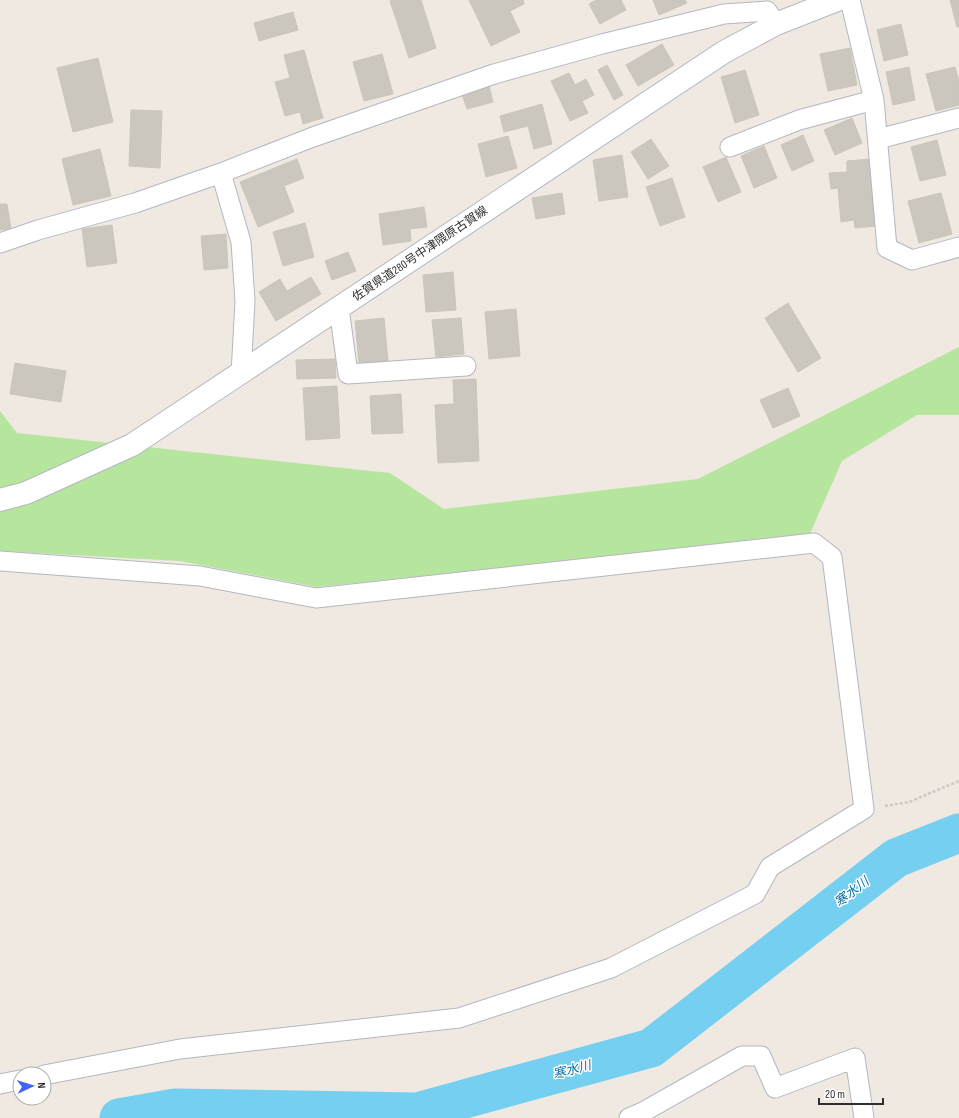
<svg xmlns="http://www.w3.org/2000/svg" width="959" height="1118" font-family="'Sofia Sans Condensed','Noto Sans JP',sans-serif">
  <style>
    .green { fill: #b6e59e }
    .lines { fill: none; stroke-linecap: round; stroke-linejoin: round }
    .river { stroke: #75cff0; stroke-width: 39 }
    .building { fill: #cbc7bf; stroke: #cbc5ba }
    .street-casing { stroke: #b4b7c1; stroke-width: 21 }
    .secondary-casing { stroke: #b4b7c1; stroke-width: 24 }
    .path { stroke: #c9c9c9; stroke-width: 2.5; stroke-dasharray: 3 2; stroke-linecap: butt }
    .street { stroke: #fff; stroke-width: 19 }
    .secondary { stroke: #fff; stroke-width: 22 }
    .labels { text-anchor: middle; dominant-baseline: central; stroke-width: 3; stroke-linejoin: round; paint-order: stroke }
    .street-label { font-size: 12px; fill: #2e2e2e; stroke: #fff }
    .water-label { font-size: 13px; font-style: italic; fill: #0d6fa3; stroke: #fff }
  </style>
  <rect width="100%" height="100%" fill="#efe9e1"/>
  <path class="green" d="M959,347v68h-42l-75,46 -33,75 -492,51 -137,-26 -180,-10v-140l17,22 373,40 54,36 254,-30z"/>
  <g class="lines">
    <path class="river" d="M119,1118l56,-10 242,4 234,-64 245,-190 63,-25"/>
  </g>
  <path class="building" d="M393,0h28l15,48 -27,10 -19,-57z
    M469,0h54l1,4 -14,7 10,21 -29,14z
    M596,0h25l5,10 -26,14 -11,-20z
    M653,0h32l2,3 -28,12z
    M950,0h9v27h-2z
    M293,12l5,18 -39,11 -5,-18z
    M901,24l7,31 -24,6 -7,-31z
    M662,44l12,21 -36,21 -12,-21z
    M850,48l7,37 -29,6 -8,-37z
    M304,50l19,68 -20,6 -3,-12 -15,4 -10,-34 15,-4 -6,-23z
    M382,54l11,40 -29,7 -11,-39z
    M98,58l15,64 -40,10 -16,-64z
    M607,65l16,30 -9,5 -16,-30z
    M909,67l6,33 -22,5 -7,-33z
    M955,67l4,14v24l-23,6 -10,-37z
    M745,70l14,45 -24,8 -14,-46z
    M569,73l6,12 11,-6 8,16 -12,6 6,12 -18,8 -19,-40z
    M489,86l4,16 -26,7 -5,-15z
    M542,104l10,40 -18,5 -6,-23 -24,6 -4,-16z
    M131,110l31,1 -2,57 -31,-2z
    M852,118l10,25 -27,12 -11,-25z
    M803,135l11,26 -22,10 -11,-26z
    M508,136l9,32 -31,9 -8,-33z
    M651,139l18,27 -21,13 -17,-27z
    M937,140l9,35 -26,6 -9,-34z
    M764,146l13,32 -23,10 -13,-32z
    M100,149l11,47 -38,9 -11,-46z
    M622,155l6,42 -29,4 -6,-41z
    M726,157l15,35 -23,10 -15,-35z
    M297,159l7,19 -20,8 10,26 -36,15 -18,-45z
    M870,159l7,67 -22,2 -1,-8 -13,2 -3,-34 -7,1 -2,-16 18,-1v-11z
    M672,178l13,39 -25,9 -14,-39z
    M562,193l3,21 -29,5 -4,-21z
    M941,193l11,41 -33,9 -11,-42z
    M0,204h7l4,25 -11,1z
    M424,207l3,20 -17,2 1,12 -28,4 -4,-31z
    M305,223l9,34 -31,9 -10,-34z
    M112,225l5,38 -30,4 -5,-38z
    M226,234l2,34 -24,2 -3,-34z
    M348,252l8,19 -24,9 -7,-19z
    M453,272l3,38 -30,2 -3,-37z
    M311,277l10,17 -45,27 -17,-29 21,-13 7,12z
    M788,303l33,55 -23,14 -33,-54z
    M516,309l4,47 -31,3 -4,-47z
    M384,318l4,43 -29,2 -4,-42z
    M461,318l3,36 -28,3 -4,-37z
    M335,359l1,19 -39,1 -1,-19z
    M15,363l51,8 -5,31 -51,-8z
    M476,379l3,82 -41,2 -3,-58 19,-1 -1,-24z
    M337,386l3,52 -34,2 -3,-52z
    M788,388l12,28 -27,12 -13,-28z
    M401,394l2,39 -31,1 -2,-38z"/>
  <g class="lines">
    <defs>
      <path id="street" d="M850,0l24,100 13,148 25,12 47,-13
        M878,139l81,-21
        M730,147l69,-27 75,-20
        M221,173l20,69 4,59 -4,73
        M0,243l38,-13 97,-27 86,-30 92,-36 181,-63 108,-30 122,-30 43,-3 9,13
        M339,308l9,66 118,-8
        M0,561l200,15 116,22 498,-55 18,14 32,252 -94,58 -15,27 -144,74 -152,50 -279,31 -136,26
        M0,1084l20,-4
        M629,1118l14,-6 99,-56h19l14,32 80,-30 9,60"/>
      <path id="secondary" d="M0,500l26,-7 106,-48 592,-393 52,-28 61,-24"/>
    </defs>
    <use href="#street" class="street-casing"/>
    <use href="#secondary" class="secondary-casing"/>
    <path class="path" d="M885,806l24,-4 50,-21"/>
    <use href="#street" class="street"/>
    <use href="#secondary" class="secondary"/>
  </g>
  <g class="labels">
    <g class="street-label">
      <text transform="translate(420 254) rotate(-34)">佐賀県道280号中津隈原古賀線</text>
    </g>
    <g class="water-label">
      <text transform="translate(852 892) rotate(-38)">寒水川</text>
      <text transform="translate(572 1070) rotate(-15)">寒水川</text>
    </g>
  </g>
  <g transform="translate(32 1086) rotate(86)"><circle r="19" fill="#ffffff" stroke="#ababab"/>
  <path d="M0-3L7 15L0 10L-7 15Z" fill="#4264fb"/>
  <text y="-6" font-size="11" font-weight="bold" text-anchor="middle" fill="#2e2e2e">N</text>
  </g>
  <path d="M819 1098v6h64v-6" fill="none" stroke="#2e2e2e" stroke-width="2"/>
  <text x="825" y="1098" font-size="12" fill="#2e2e2e" stroke="#ffffff" stroke-width="3" paint-order="stroke">20 m</text>
</svg>
